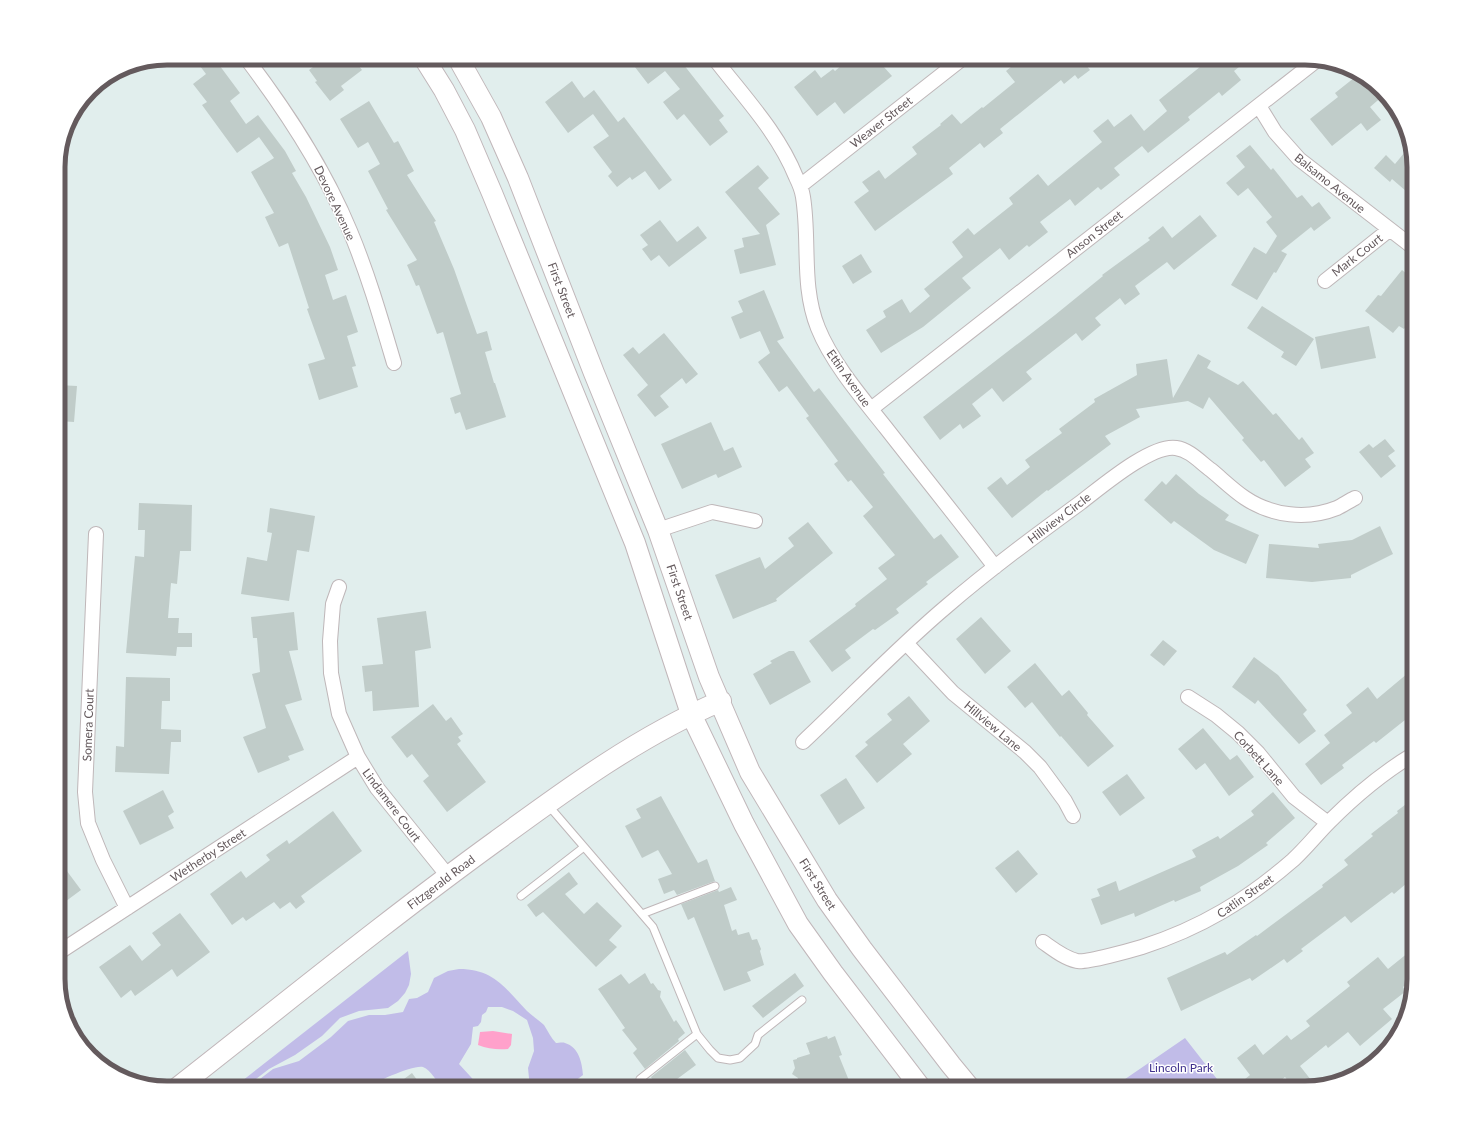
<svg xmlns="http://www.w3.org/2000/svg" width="1472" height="1146" font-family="Lato,sans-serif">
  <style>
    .green { fill: #c1bce8 }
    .water { fill: #ffa1cb }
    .building { fill: #c0ccc9 }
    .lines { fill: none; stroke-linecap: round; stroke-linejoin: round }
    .service-casing { stroke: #bfb7b9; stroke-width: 9 }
    .minor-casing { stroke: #bfb7b9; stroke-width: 16 }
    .secondary-casing { stroke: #c1b7ba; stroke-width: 22 }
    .service { stroke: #fff; stroke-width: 7 }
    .minor { stroke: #fff; stroke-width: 14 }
    .secondary { stroke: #fff; stroke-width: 20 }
    .labels { text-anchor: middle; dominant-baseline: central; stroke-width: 3; stroke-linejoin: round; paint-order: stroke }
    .street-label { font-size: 12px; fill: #645a5d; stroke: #fff }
    .park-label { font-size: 12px; fill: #3f308d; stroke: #fff }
    .rim { fill: none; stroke: #645a5d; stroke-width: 5 }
  </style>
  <rect width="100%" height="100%" fill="#e1eeed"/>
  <path class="green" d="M408,951l3,23 -2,11 -4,8 -7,8 -10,7 -29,3 -19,7 -18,18 -27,19 -26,14 -25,19h-11z
    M459,969c35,0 46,19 68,42 5,5 12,9 17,14 4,6 7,13 12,18 2,0 7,-1 9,0 14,4 17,20 18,32l-8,6 -4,7h-41l-2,-20 6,-17 -1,-13 -6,-18 -14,-9 -11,-4h-14l-2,5 -4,3 -1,7 -3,4 -5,1 -2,17 -12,20 22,24 -8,-1v1h-31c-5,-6 -11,-18 -19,-21 -8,-3 -49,15 -56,21h-119l25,-19 26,-8 32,-24 17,-16 21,-6h16l18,-3 6,-13 8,-1 11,-6 6,-14 14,-7z
    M1185,1038l39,50h-112z"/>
  <path class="water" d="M493,1031l19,3 -1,11 -3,4c-10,1 -20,0 -30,-4l2,-13z"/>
  <path class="building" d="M194,58h20l26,35 -10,8 16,23 12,-9 27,36 11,20 -4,2 14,24 24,50 8,23 -13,5 8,25 13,-5 12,37 -11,4 9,30 -4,1 6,20 -39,13 -11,-36 17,-5 -18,-50 2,-1 -21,-65 -9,4 -14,-30 9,-4 -23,-41 23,-14 -15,-21 -22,16 -35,-48 5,-3 -14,-18 13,-10z
    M325,58h28l9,12 -21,16 3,4 -14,11 -15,-19 2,-1 -8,-11z
    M628,58h55l-3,2 44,56 -5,4 9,12 -18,14 -26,-32 -7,6 -14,-18 17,-13 -15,-18 -17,13z
    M850,58h43l-10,8 9,10 -48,38 -9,-12 -18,14 -23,-29 21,-17 6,8 12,-9 2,2z
    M1022,58h73l-9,7 4,5 -12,9 -3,-4 -11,9 -3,-4 -61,49 3,4 -19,15 -4,-5 -31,25 4,6 -78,57 -21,-29 15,-11 -7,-9 17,-12 6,9 32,-25 -5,-7 29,-22 -1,-1 12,-10 9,10 21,-17 1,1 32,-26 -9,-11z
    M1211,58h39l-16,13 7,9 -19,16 -3,-4 -31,25 2,3 -42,33 -6,-7 -28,22 6,7 -19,15 -3,-3 -23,19 -5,-7 -30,23 8,10 -19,15 -2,-2 -18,15 -9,-12 -38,30 9,10 -48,39 -42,26 -15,-23 20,-13 -3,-6 19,-12 8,14 20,-17 -6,-7 39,-32 -11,-15 16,-14 6,7 39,-31 -4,-6 29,-24 10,12 54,-44 -9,-11 15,-12 6,8 17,-13 13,17 23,-20 -8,-11z
    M1359,74l13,7 12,14 -14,12 11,13 -14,11 -6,-8 -29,23 -22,-27 28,-22 -3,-4z
    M572,81l12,17 10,-8 24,32 6,-5 48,63 -13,10 -14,-19 -13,9 -2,-3 -13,10 -9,-11 4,-4 -19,-25 16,-11 -16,-22 -25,19 -23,-31z
    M369,101l25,42 4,-2 16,30 -7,4 29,46 -2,1 20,47 23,65 10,-3 5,19 -7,2 9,31h1l11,34 -40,13 -6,-18 -5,2 -5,-16 11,-4 -18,-62 -6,2 -18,-49 -3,1 -9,-21 10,-5 -31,-50 2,-1 -20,-38 12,-7 -12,-22 -10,6 -18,-29z
    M1250,145l21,25 2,-2 24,30 5,-3 10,12 7,-5 12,16 -17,13 -3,-4 -30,24 6,3 -11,19 -2,-1 -17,28 -26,-15 23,-38 12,7 11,-18 -11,-14 6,-5 -24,-29 -10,8 -12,-13 19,-16 -9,-11z
    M1409,147l5,19v32l-22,-19 -2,3 -16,-14 12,-13 9,9z
    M758,165l11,13 -11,10 22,26 -14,11 10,40 -36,9 -6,-24 10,-3 -2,-9 18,-4 -35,-42z
    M1200,215l17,21 -43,34 -7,-8 -32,24 5,8 -15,11 -5,-7 -25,20 6,7 -19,16 -6,-8 -50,39 6,7 -29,23 -11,-14 -20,16 9,12 -18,13 -3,-5 -20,16 -17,-23 132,-102 48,-39 -1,-1 48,-35 -2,-2 15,-12 9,12z
    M660,220l17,22 21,-16 9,12 -38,29 -10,-12 -8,6 -9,-12 6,-4 -8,-10z
    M861,254l11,18 -19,12 -11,-18z
    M1402,270l12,10v37l-10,12 -5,-3 -6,7 -28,-22 13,-16 3,1z
    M764,290l20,48 -7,3 37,51 5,-4 66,85 -2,1 51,65 7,-5 18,23 -33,25 2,2 -32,25 3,4 -24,17 -2,-1 -28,21 6,8 -19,14 -23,-31 47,-35 -1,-2 32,-25 -9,-11 17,-13 -32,-39 10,-9 -22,-27 -3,2 -14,-18 4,-3 -32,-43 3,-2 -22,-30 -8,6 -21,-30 12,-9 -10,-22 -20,8 -9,-22 12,-5 -5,-11z
    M1262,306l52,33 -18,27 -15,-9 3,-5 -37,-24z
    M1369,326l7,32 -55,11 -6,-32z
    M664,333l34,41 -12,10 -4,-6 -22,18 9,11 -14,10 -18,-22 11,-10 -25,-30 10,-8 6,7z
    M1198,354l13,7 -4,7 31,17 5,-4 30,34 3,-2 23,27 3,-3 12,16 -9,6 6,8 -26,20 -21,-27 -3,2 -19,-22 2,-2 -35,-41 -6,12 -15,-8 -52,8 4,8 -35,19 6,8 -63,47 -1,-1 -35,28 -25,-30 14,-11 6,8 23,-18 -5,-7 37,-27 -3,-4 36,-27 -1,-3 43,-24 -1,-11 31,-5 6,39z
    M58,385l19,1 -3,36 -16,-1z
    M711,422l13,29 9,-4 9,20 -24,11 -2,-4 -34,15 -21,-45z
    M1385,439l10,12 -7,5 8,10 -15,12 -22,-26 10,-8 4,4z
    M1176,474l23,20 30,21 -4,5 34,15 -13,29 -32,-14 -40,-29 -3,3 -27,-24 18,-19 4,4z
    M139,503l53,2 -1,46h-11l-3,33 -6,-1 -3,35h11l-1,15h14v14h-15l-1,9 -50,-3 9,-97 9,1 1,-27h-7z
    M270,508l45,8 -6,36 -12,-2 -8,51 -48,-7 6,-37 20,4 5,-28 -5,-1z
    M808,522l25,31 -57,46 1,2 -44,18 -18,-44 45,-18 5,12 29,-23 -6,-8z
    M1380,526l13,28 -42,21v3l-39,4 -46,-4 3,-34 50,4 -1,-4 34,-4z
    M426,611l5,37 -16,3 4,56 -46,4 -1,-20 -7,1 -3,-26 21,-2 -6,-46z
    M294,612l4,38 -9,1 13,49 -17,5 19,45 -16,6 2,4 -32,13 -15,-36 23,-9 -14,-54 8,-2 -3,-34h-4l-2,-21z
    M981,617l30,34 -26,23 -29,-35z
    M1163,640l14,11 -13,15 -14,-11z
    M789,651h5l17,31 -41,23 -17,-31 19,-11 -2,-2z
    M1254,657l24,18 29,35 -4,4 13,17 -17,13 -41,-44 -3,4 -23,-17z
    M1035,663l27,33 7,-6 19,23 -1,2 27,31 -26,21 -27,-31 -1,1 -28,-35 -7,6 -18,-21z
    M1414,668v47l-8,6 -1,-1 -29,23 -2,-2 -32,24 2,3 -23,17 -16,-21 25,-21 -6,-8 28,-22 -6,-8 22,-18 9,12z
    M126,677l44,1v23h-8l-1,28 20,1v12h-10l-2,32 -54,-2 1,-26 8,1z
    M909,696l21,25 -27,23 9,10 -35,29 -22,-27 13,-11 -3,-3 27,-22 -5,-6z
    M433,704l13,17 5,-4 12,17 -5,3 3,4 -4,3 29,38 -39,30 -24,-31 6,-5 -17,-22 -5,4 -16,-21z
    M1203,728l27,32 7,-5 17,22 -25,19 -24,-33 -9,7 -18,-21z
    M1127,774l18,24 -25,18 -18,-24z
    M846,778l19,30 -26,17 -19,-30z
    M163,790l11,22 -6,4 6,12 -34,17 -17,-34z
    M1273,792l22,26 -29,25 2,2 -30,21 -38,21 1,4 -26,11 -1,-2 -39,17 -1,-4 -33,12 -10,-26 9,-3 -3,-7 19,-8 3,10 77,-34 -4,-7 26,-14 2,3 34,-24 -3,-4z
    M661,796l37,67 9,-4 8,22 -38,14 -3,-5 -10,4 -6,-15 14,-5 -14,-24 -16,8 -17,-32 16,-8 -5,-9z
    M1414,798v79l-20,17 -2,-2 -41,31 -6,-7 -44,33 2,2 -16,12 -3,-4 -32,22 -2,-3 -69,33 -14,-33 58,-26 2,3 29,-20 1,1 66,-49 -1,-2 26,-20 -4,-5 29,-24 -2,-2 27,-21 -1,-2z
    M333,811l29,40 -61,45 4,6 -9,7 -6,-7 -10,7 -6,-7 -28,19 -3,-4 -11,8 -22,-31 31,-23 5,7 24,-18 -4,-5 21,-15 2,4z
    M1018,850l20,24 -22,19 -21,-25z
    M58,859l23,31 -23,17z
    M569,872l9,12 -13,10 19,20 13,-12 25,24 -13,14 8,7 -21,20 -53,-55 -7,5 -9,-12z
    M731,887l6,13 -13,5 8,26 4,-2 2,6 11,-3 3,8 5,-1 4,10 -1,2 4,14 -17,7 4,9 -27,10 -30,-74 -6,3 -7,-16 37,-14 1,2z
    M180,913l30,39 -33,25 -5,-8 -37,27 -4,-6 -10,8 -22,-31 31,-22 12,16 19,-16 -9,-12z
    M1414,948v30l-11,9 3,4 -23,18 9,10 -32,27 -12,-14 -20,16 -2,-3 -26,21 11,14 -10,8h-7l-9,-11 -14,11h-37l16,-13 -13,-17 18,-14 8,11 24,-20 4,5 19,-14 -4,-5 44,-35 -3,-4 31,-25 10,12z
    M645,973l6,11 2,-1 5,7 3,1 -1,6 14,25 2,-2 9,13 -7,6 1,2 -34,28 -12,-16 4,-4 -15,-19 3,-2 -27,-39 23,-15 8,10z
    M795,973l9,13 -41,32 -11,-12z
    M827,1036l1,3 7,-3 7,19 -3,1 13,32h-49l-6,-3 1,-7 -6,-4 3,-6 -2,-8 4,-1v-1l13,-4 -4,-11z
    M685,1050l11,15 -31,23h-25l12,-9 -1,-2z
    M412,1073l11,15h-31z"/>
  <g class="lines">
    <defs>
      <path id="service" d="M548,805l105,122 44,107 13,16 8,8 12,2 10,-2 15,-14 3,-9 44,-35
        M521,896l63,-49
        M642,914l73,-28
        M640,1079l57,-45"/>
      <path id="minor" d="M246,58c41,54 78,110 104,173 18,43 31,88 44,132
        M714,58c29,38 64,74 82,119 3,6 6,13 7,20 7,44 -2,89 15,131 14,35 45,71 68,100 36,46 73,92 109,139
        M1259,106l16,26 24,27 115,89
        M800,186l163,-128
        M1325,281l64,-51
        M871,409l446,-349
        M658,530l54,-18 43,9
        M96,534l-11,258 3,31 15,37 24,48
        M339,587l-6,17 -3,37 1,32 8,41 19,43 19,31 71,88
        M906,643l47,50 72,59 15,15 25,34 8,15
        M1188,697l28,18 22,18 20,20 36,44 34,26
        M803,742c48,-45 94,-94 144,-136 43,-37 88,-70 133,-103 20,-15 71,-59 96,-55 14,2 24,14 35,22 11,9 22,20 34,28 27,18 62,22 92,10 6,-3 12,-7 18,-10
        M1043,942c10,7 21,16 34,19 9,2 55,-11 65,-14 59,-19 105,-47 151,-87 13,-12 24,-26 36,-38 26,-26 53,-49 85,-68
        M58,953l300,-196"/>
      <path id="secondary" d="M424,58l20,32 21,40 27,63 143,350 56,171 53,110 54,100 35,49 88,115
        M458,58l33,59 27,61 76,195 64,157 51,147 41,95 77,128 35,49 89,116 19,23
        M177,1088c106,-83 210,-168 319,-247 71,-52 143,-105 225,-140"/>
    </defs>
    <use href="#service" class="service-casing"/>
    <use href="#minor" class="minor-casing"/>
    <use href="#secondary" class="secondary-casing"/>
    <use href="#service" class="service"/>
    <use href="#minor" class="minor"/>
    <use href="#secondary" class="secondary"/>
  </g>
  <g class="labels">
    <g class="street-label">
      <text transform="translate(881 122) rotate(-38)">Weaver Street</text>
      <text transform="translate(1330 183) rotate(39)">Balsamo Avenue</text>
      <text transform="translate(335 203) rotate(65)">Devore Avenue</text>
      <text transform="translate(1094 234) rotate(-38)">Anson Street</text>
      <text transform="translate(1357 255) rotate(-38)">Mark Court</text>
      <text transform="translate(562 290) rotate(69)">First Street</text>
      <text transform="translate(849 378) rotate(55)">Ettin Avenue</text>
      <text transform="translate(1059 518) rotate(-37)">Hillview Circle</text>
      <text transform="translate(680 592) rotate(71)">First Street</text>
      <text transform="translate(88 725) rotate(-88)">Somera Court</text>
      <text transform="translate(993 726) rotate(40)">Hillview Lane</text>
      <text transform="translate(1259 758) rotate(48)">Corbett Lane</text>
      <text transform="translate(392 805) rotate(53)">Lindamere Court</text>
      <text transform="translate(208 855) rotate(-33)">Wetherby Street</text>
      <text transform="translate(441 882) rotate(-37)">Fitzgerald Road</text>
      <text transform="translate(818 884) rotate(58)">First Street</text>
      <text transform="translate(1245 896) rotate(-35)">Catlin Street</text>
    </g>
    <g class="park-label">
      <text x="1181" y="1067">Lincoln Park</text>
    </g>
  </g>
  <path d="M0 0H1472V1146H0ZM167 65H1305A102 102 0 0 1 1407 167V979A102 102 0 0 1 1305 1081H167A102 102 0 0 1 65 979V167A102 102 0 0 1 167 65Z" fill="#fff" fill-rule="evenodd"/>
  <path class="rim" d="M167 65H1305A102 102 0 0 1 1407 167V979A102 102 0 0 1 1305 1081H167A102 102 0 0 1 65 979V167A102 102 0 0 1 167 65Z"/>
</svg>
